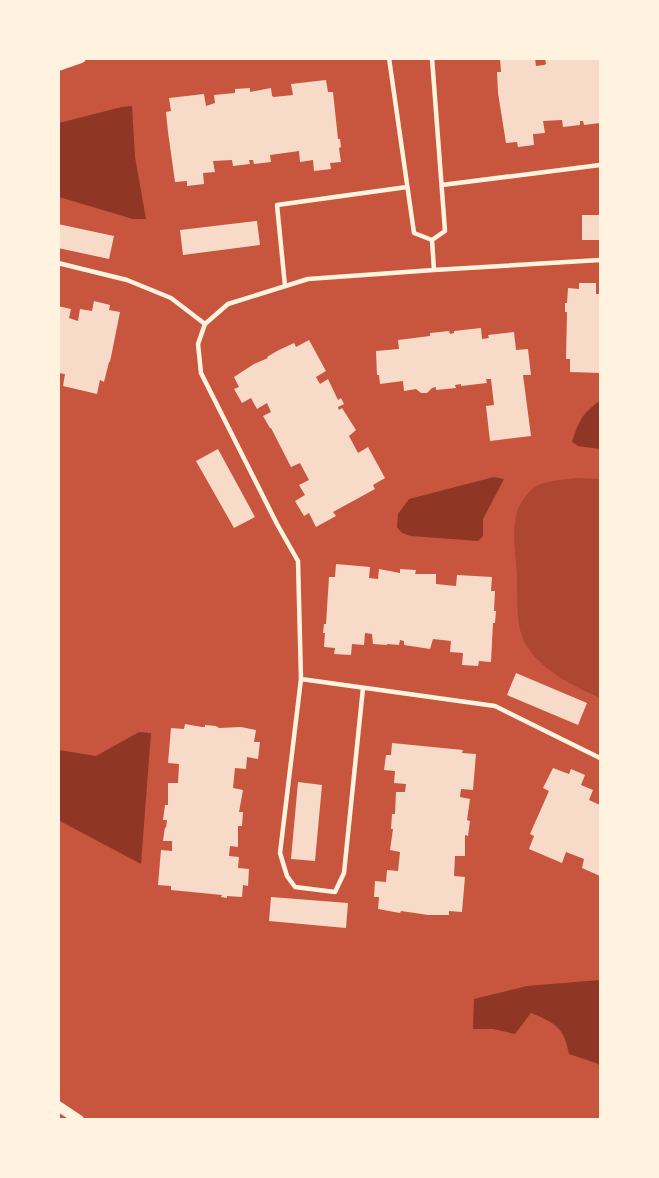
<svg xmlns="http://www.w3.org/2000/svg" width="659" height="1178" font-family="Montserrat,sans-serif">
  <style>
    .green { fill: #ae4732 }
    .water { fill: #8f3625 }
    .building { fill: #f7dbc8 }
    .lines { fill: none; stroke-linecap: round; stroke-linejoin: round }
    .service { stroke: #fff3e0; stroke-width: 4.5 }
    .tertiary { stroke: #fff3e0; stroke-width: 10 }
  </style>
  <rect width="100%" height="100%" fill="#c8553d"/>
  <path class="green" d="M576,478l24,1v219c-27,-12 -62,-29 -76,-57 -9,-19 -6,-44 -7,-65 -1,-22 -6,-42 0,-64 1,-6 10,-19 15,-23 11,-9 31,-9 44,-11z"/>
  <path class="water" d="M132,106l3,51 11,62h-13l-74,-22v-74l63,-16z
    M598,402h2v47l-22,-3 -6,-4c7,-20 8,-26 26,-40z
    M494,477l10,2 -21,40v17l-5,5 -67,-5 -9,-3 -5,-6 1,-13 11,-15z
    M139,732l12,1 -10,131 -83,-44 1,-70 37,6z
    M600,980v86l-4,-3 -27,-9c-5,-27 -14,-31 -38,-41l-16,21 -22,-5h-20l1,-30 53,-13z"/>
  <path class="building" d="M535,58l1,8 8,-1 2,-1 -1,-6h55v65l-16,2 -1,-4h-3v4l-17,2 -1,-7 -19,1 2,12 -12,1 1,11 -16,2 -1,-5 -11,1 -8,-50 -1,-21h4l-1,-13z
    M326,80l2,12h5l5,47h2l1,8 -2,1 2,14 -11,1 1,6 -17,2 -1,-11 -13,2 -1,-11 -29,4 1,7 -17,2 -1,-4h-4l1,4 -17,2 -1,-6 -19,1 2,11 -12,1 1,11 -17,2v-5l-12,1 -7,-50 -2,-20 5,-1 -2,-13 35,-4 2,12 9,-3 -1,-8 21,-2v-4l15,-1v4l21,-4 1,8 2,1 19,-2 -2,-11z
    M582,215h18v25h-18z
    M257,221l3,24 -77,10 -3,-25z
    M58,224l56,12 -5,23 -51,-11z
    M579,283h17v11h4v79l-30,-1v-13h-4l1,-47h-2v-9h2l1,-15 11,1z
    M94,301l16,4 -1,5 11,2 -10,50h-1l-5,20 -4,-2 -3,14 -34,-8 2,-12 -7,-1v-67l13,3 -2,9 9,3 2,-12 12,2z
    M481,328l1,11 7,-1 -1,-3 26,-3 2,18 12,-1 3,26h-8l8,61 -41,5 -4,-35 8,-1 -3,-26h-5l1,4 -26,3v-2l-6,1 1,3 -20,2v-3l-4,1 -5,5h-6l-5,-4 -12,2 -1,-10 -23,3 -1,-9h-2l-1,-24 23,-2 -1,-9 32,-4v-3l19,-2 1,3 4,-1v-2z
    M309,340l17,31 -10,6 4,7 8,-5 10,21 3,-2 3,6 -6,3 1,3 3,-2 14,22 -7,6 9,17 10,-6 17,31 -12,7 2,4 -42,23 3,4 -20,11 -7,-14 -5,3 -9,-15 10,-6 -6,-10 10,-5 -9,-17 -9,4 -20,-39h-1l-7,-12 8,-4 -4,-9 -10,6 -6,-11 -9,5 -8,-14 5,-2 -5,-10 20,-13 14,-6 -1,-1 10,-6 17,-8 2,4z
    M218,449l37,68 -21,11 -38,-67z
    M336,564l34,3 -1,11 9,1 1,-10 21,4v-4l16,1 -1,4h21v10l20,2 1,-11 35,2 -1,14h4l-1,20h2l-1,12h-2l-2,39 -12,-1 -1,5 -16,-1 1,-12 -13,-1 1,-11 -18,-2 -3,10 -26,-4v-4l-4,-1 -1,5 -12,-1v1l-14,-1 -1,-10 -7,-1 -1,12 -12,-1 -1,11 -17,-1 1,-6 -11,-1 1,-14h-2l1,-9h2l3,-47h6z
    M516,673l71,30 -9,22 -71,-30z
    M185,724l17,3h3v-2l11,1 3,2 22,-1 15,3 -2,12h6l-2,17 -11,-2 -1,12 -11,-1 -2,20 10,2 -4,22h4l-1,14h-4v21l-8,-1 -1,10 10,1 -1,11 11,1 -1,17 -5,-1 -1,12 -15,-1v2l-6,-1 1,-2 -51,-5v-4l-13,-1 3,-35 11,1v-10h-9l2,-14 1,1 1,-8h-4l2,-15h3v-22h10l1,-19 -11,-1 3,-35 13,1z
    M392,743l71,7 -1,3 14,1 -3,36 -12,-1 -1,8 10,2 -3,21 3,1 -2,15 -3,-1v21h-10l-1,20 11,1 -3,35 -13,-1v4h-21l-27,-4 -1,2 -22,-4 1,-12h-5l1,-16 11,1 1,-12 11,1 2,-19 -10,-2 3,-21h-2l1,-15h3l1,-22h9l1,-8 -12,-1 1,-12 -11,-1 2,-15h5z
    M553,768l16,6 2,-5 14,6 -4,10 12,5 -4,10 11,5v71l-18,-8 2,-9 -18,-7 -4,11 -33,-14 5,-13 -4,-2 19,-43 -6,-3z
    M298,782l24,3 -7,76 -24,-2z
    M271,897l77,6 -2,25 -77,-7z"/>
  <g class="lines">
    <path class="service" d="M389,58l25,175 18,7 13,-9 -13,-173
      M442,185l158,-20
      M432,240l2,30
      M600,260l-166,10 -126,9 -80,25 -23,20 -7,20 3,29 76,151 21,37 3,118 194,27 105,52
      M58,263l69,17 44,18 34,26
      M285,286l-8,-81 130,-18
      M301,679l-21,174 7,23 8,11 40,5 9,-19 19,-185"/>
    <path class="tertiary" d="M58,66l23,-8
      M58,1106l21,14"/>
  </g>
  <rect width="659" height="1178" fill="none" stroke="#fff3e0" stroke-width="120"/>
</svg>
